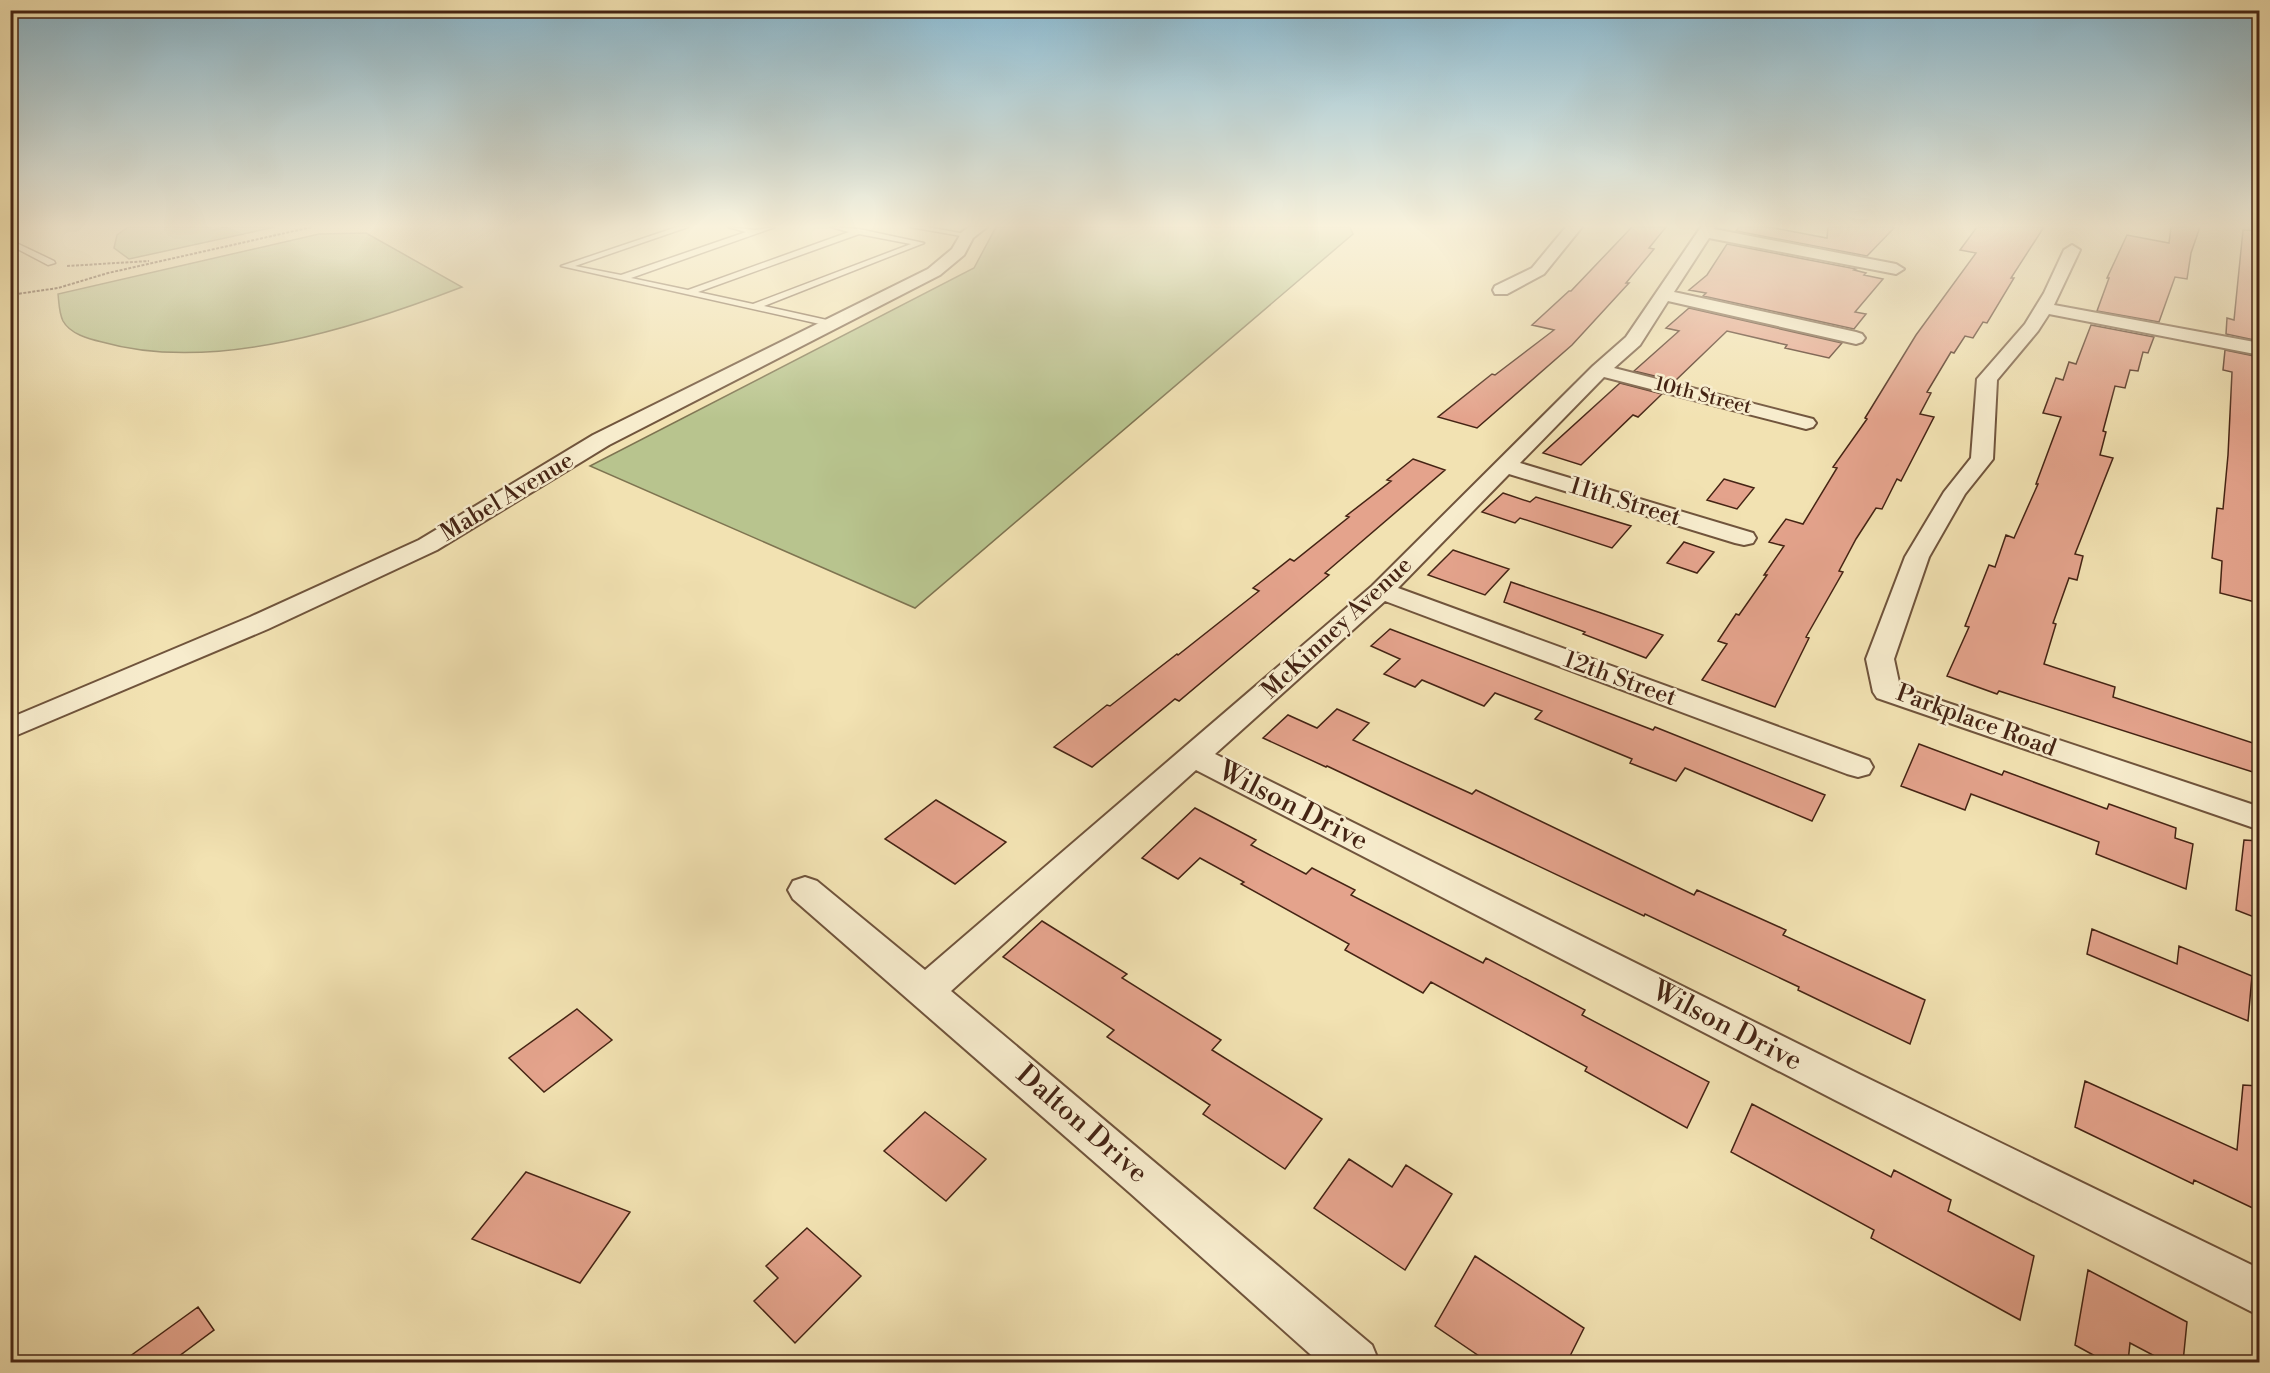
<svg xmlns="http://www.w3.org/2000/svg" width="2270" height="1373" font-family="'Libre Bodoni',serif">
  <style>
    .green { fill: #b8c48e; stroke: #7e7451; stroke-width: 1.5 }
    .building { fill: #e4a38c; stroke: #452414; stroke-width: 1.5 }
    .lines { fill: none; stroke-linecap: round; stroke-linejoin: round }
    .service-casing { stroke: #70543c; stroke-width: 3 }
    .minor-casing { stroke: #70543c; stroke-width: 4 }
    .path { stroke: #452414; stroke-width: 2; stroke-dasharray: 3 1.5; stroke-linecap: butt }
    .service { fill: #f7eccd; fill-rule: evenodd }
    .minor { fill: #f7eccd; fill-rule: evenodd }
    .labels { text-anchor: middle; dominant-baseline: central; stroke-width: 5; stroke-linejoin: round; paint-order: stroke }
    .far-street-label { font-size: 20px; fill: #452414; stroke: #f7eccd }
    .street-label { font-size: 24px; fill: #452414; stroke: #f7eccd }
    .near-street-label { font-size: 28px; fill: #452414; stroke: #f7eccd }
  </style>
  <rect width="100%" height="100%" fill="#f2e2b2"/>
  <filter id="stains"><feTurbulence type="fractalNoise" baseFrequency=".00333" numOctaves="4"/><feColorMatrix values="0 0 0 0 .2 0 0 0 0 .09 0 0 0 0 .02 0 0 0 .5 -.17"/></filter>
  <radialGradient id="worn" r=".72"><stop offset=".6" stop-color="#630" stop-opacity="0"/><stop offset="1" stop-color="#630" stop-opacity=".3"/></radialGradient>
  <path class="green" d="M128,227h147l-146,32 -15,-11 3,-13z
    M996,227h354l3,7 -438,374 -325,-142 384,-198z
    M366,233l96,54c-104,40 -248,87 -360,55 -13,-3 -32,-8 -39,-21 -4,-8 -4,-18 -5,-27l261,-60z"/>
  <path class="building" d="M1632,227h34l-17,21 5,1 -28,34h3l-57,62 -95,83 -39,-11 54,-43 3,1 59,-45 -22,-5 37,-34h2z
    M1739,227h30l58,11 1,-11h67l-28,29 -131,-25z
    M1977,227h67l-33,51h3l-27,45 -4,-1 -10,16 -8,-2 -11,17 -3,-1 -24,40 4,1 -11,21 14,3 -33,64 -4,-2 -15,30 -6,-1 -20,31 -17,32 4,1 -37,65 3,1 -34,69 -73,-27 25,-36 -9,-3 18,-27 3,1 28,-40h-3l20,-29 -15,-4 17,-23 17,5 34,-56 -4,-1 34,-48 -2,-1 51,-83 60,-82 -16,-3z
    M2171,227h29l-9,26 -4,26 -12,-2 -16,45 -62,-11 12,-33h-2l20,-43 42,8z
    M2243,230l16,1v110l-33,-7 1,-16 7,2z
    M1727,244l129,25 -2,1 12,3 -2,2 19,4 -28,33 11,2 -12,15 -151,-33 3,-3 -17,-3 18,-15z
    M1689,308l153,35 -13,15 -44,-10 2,-3 -60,-14 -52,50 -41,-10 45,-40 -13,-3z
    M2091,325l63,12 -6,16 -5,-1 -5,19 -8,-1 -5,18 -10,-2 -12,45 3,1 -6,23 13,3 -38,96 8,2 -6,24 -8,-2 -16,45 3,1 -12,40 71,23 -2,10 146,48v29l-260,-83 -2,3 -50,-18 22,-49 -4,-1 24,-61 6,2 11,-32 8,3 24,-54h-2l25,-67 -18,-4 13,-35 7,2 6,-18 7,2z
    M2225,350l34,7v246l-39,-10 2,-32 -10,-3 5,-50 6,1 5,-54 4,-83 -9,-2z
    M1620,383l42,11 -24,23 -5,-2 -52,50 -38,-12z
    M1413,459l32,11 -120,103 4,2 -150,126 -4,-2 -83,68 -38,-20 53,-42 3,1 67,-52 1,1 81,-64 -6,-3 37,-29 4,2 55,-44 -3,-1 45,-35 -4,-1z
    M1724,479l30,9 -17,21 -30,-9z
    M1503,493l27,9 6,-5 95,29 -19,22 -92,-30 -5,5 -33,-11z
    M1684,542l30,10 -17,21 -30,-10z
    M1453,550l56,19 -24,26 -57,-20z
    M1511,582l90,31 62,22 -17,23 -63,-24 2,-2 -81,-30z
    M1390,629l263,101 2,-3 170,68 -13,26 -127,-53 -9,13 -46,-18 2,-4 -97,-40 7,-8 -47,-18 -11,13 -62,-26 -7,7 -31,-13 16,-15 -29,-13z
    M1337,709l32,14 -16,17 119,54 4,-4 218,105 3,-5 89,40 -3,5 142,65 -15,44 -112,-54 1,-3 -154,-73 -1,2 -317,-150 -1,1 -63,-29 25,-23 29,13z
    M1919,744l83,31 2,-4 103,38 2,-5 67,24 -1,10 18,6 -7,45 -90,-35 3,-12 -128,-48 -6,16 -64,-24z
    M936,800l70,42 -51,42 -70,-45z
    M1195,808l61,32 -5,5 55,29 6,-6 43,22 -4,5 132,68 3,-5 99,52 -3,5 127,67 -22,46 -102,-57 2,-4 -156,-85 -8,11 -78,-43 4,-6 -108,-60 3,-2 -44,-24 -22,21 -36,-21z
    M2244,840l15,1v78l-23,-9z
    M1042,921l85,53 -5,4 99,62 -9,10 110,69 -37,50 -82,-55 7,-9 -103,-68 7,-7 -111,-73z
    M2092,929l85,35 2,-18 73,30 -4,45 -161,-67z
    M577,1009l35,31 -68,52 -35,-34z
    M2085,1081l152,69 6,-65 16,1v125l-65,-31 -1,4 -118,-57z
    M1752,1104l139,73 3,-7 57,30 -3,11 86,45 -14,64 -149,-82 3,-8 -143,-78z
    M925,1112l61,47 -40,42 -62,-50z
    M1349,1159l43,28 14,-22 46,29 -47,76 -91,-62z
    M526,1172l104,40 -50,71 -108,-44z
    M807,1228l54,48 -66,67 -41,-42 24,-23 -12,-12z
    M1475,1256l109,72 -17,34h-79l-53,-36z
    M2088,1270l99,52 -4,40h-17l-36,-19 -2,19h-22l-31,-17z
    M198,1307l16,23 -43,32h-49z"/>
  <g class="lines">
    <defs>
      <path id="service" d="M677,227h11l-113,39 46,9 125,-43 -18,-5 27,3 20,-3 -144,51 57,12 161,-58 -18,-5 28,2 65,14 -160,63 72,16v4l-3,1 -272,-61zM859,234l52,10 -158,60 -55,-12z
        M910,227h17l44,8 -4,2z
        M10,240l44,21 1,2 -7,2 -38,-20z"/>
      <path id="minor" d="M969,227h18l-14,11 -9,17 -24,20 -331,170 -172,105 -169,79 -258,109v-20l240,-101 169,-77 174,-105 335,-166 24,-20 10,-17z
        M1566,227h16l-38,47 -37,20h-12l-2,-4 2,-4 37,-18z
        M1701,227h14l-1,2 182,35 8,5 -8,5 -187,-36 -35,54 182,40 6,2 3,4 -3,4 -6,2 -188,-43 -28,44 -26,23 199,51 3,4 -3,4 -7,2 -202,-52 -84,86 233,70 3,5 -3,5 -9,2 -9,-2 -226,-69 -111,114 471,172 4,7 -4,7 -11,3 -11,-3 -462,-173 -170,153 646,321 399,194v47l-427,-217 -637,-329 -245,221 421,354 7,17h-60l-189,-169 -337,-294 -5,-9 5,-9 12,-4 12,4 108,89 447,-384 221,-220 33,-29z
        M2072,245l8,5 -26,55 206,38v12l-211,-41 -11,17 -41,49 -4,79 -28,35 -36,63 -35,102 6,28 360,120v23l-383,-132 -4,-6 -7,-33 39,-102 39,-65 27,-34 6,-79 48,-55 19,-31 20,-43z"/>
    </defs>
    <use href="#service" class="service-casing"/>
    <use href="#minor" class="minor-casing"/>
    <path class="path" d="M67,266l82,-5
      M10,295l48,-7 50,-15 204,-46"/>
    <use href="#service" class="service"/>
    <use href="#minor" class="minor"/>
  </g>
  <linearGradient id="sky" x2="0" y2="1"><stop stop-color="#89b8cf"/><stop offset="0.54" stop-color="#f9f2dc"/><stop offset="1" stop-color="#f9f2dc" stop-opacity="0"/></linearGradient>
  <rect width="2270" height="419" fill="url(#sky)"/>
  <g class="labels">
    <g class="far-street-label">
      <text transform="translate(1703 396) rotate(14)">10th Street</text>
    </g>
    <g class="street-label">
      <text transform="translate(507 497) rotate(-31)">Mabel Avenue</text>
      <text transform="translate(1625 502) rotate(17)">11th Street</text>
      <text transform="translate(1337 628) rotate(-43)">McKinney Avenue</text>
      <text transform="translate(1620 679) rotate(20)">12th Street</text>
      <text transform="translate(1976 721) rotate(20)">Parkplace Road</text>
    </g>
    <g class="near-street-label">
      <text transform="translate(1293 806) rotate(27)">Wilson Drive</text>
      <text transform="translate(1727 1026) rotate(27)">Wilson Drive</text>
      <text transform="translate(1082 1124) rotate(41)">Dalton Drive</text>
    </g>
  </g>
  <rect width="2270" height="1373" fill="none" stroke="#f2e2b2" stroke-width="36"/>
  <rect x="12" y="12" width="2246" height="1349" fill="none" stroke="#452414" stroke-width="3"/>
  <rect x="18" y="18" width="2234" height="1337" fill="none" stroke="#452414" stroke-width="1.5"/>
  <rect width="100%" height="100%" filter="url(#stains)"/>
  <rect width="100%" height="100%" fill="url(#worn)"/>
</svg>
